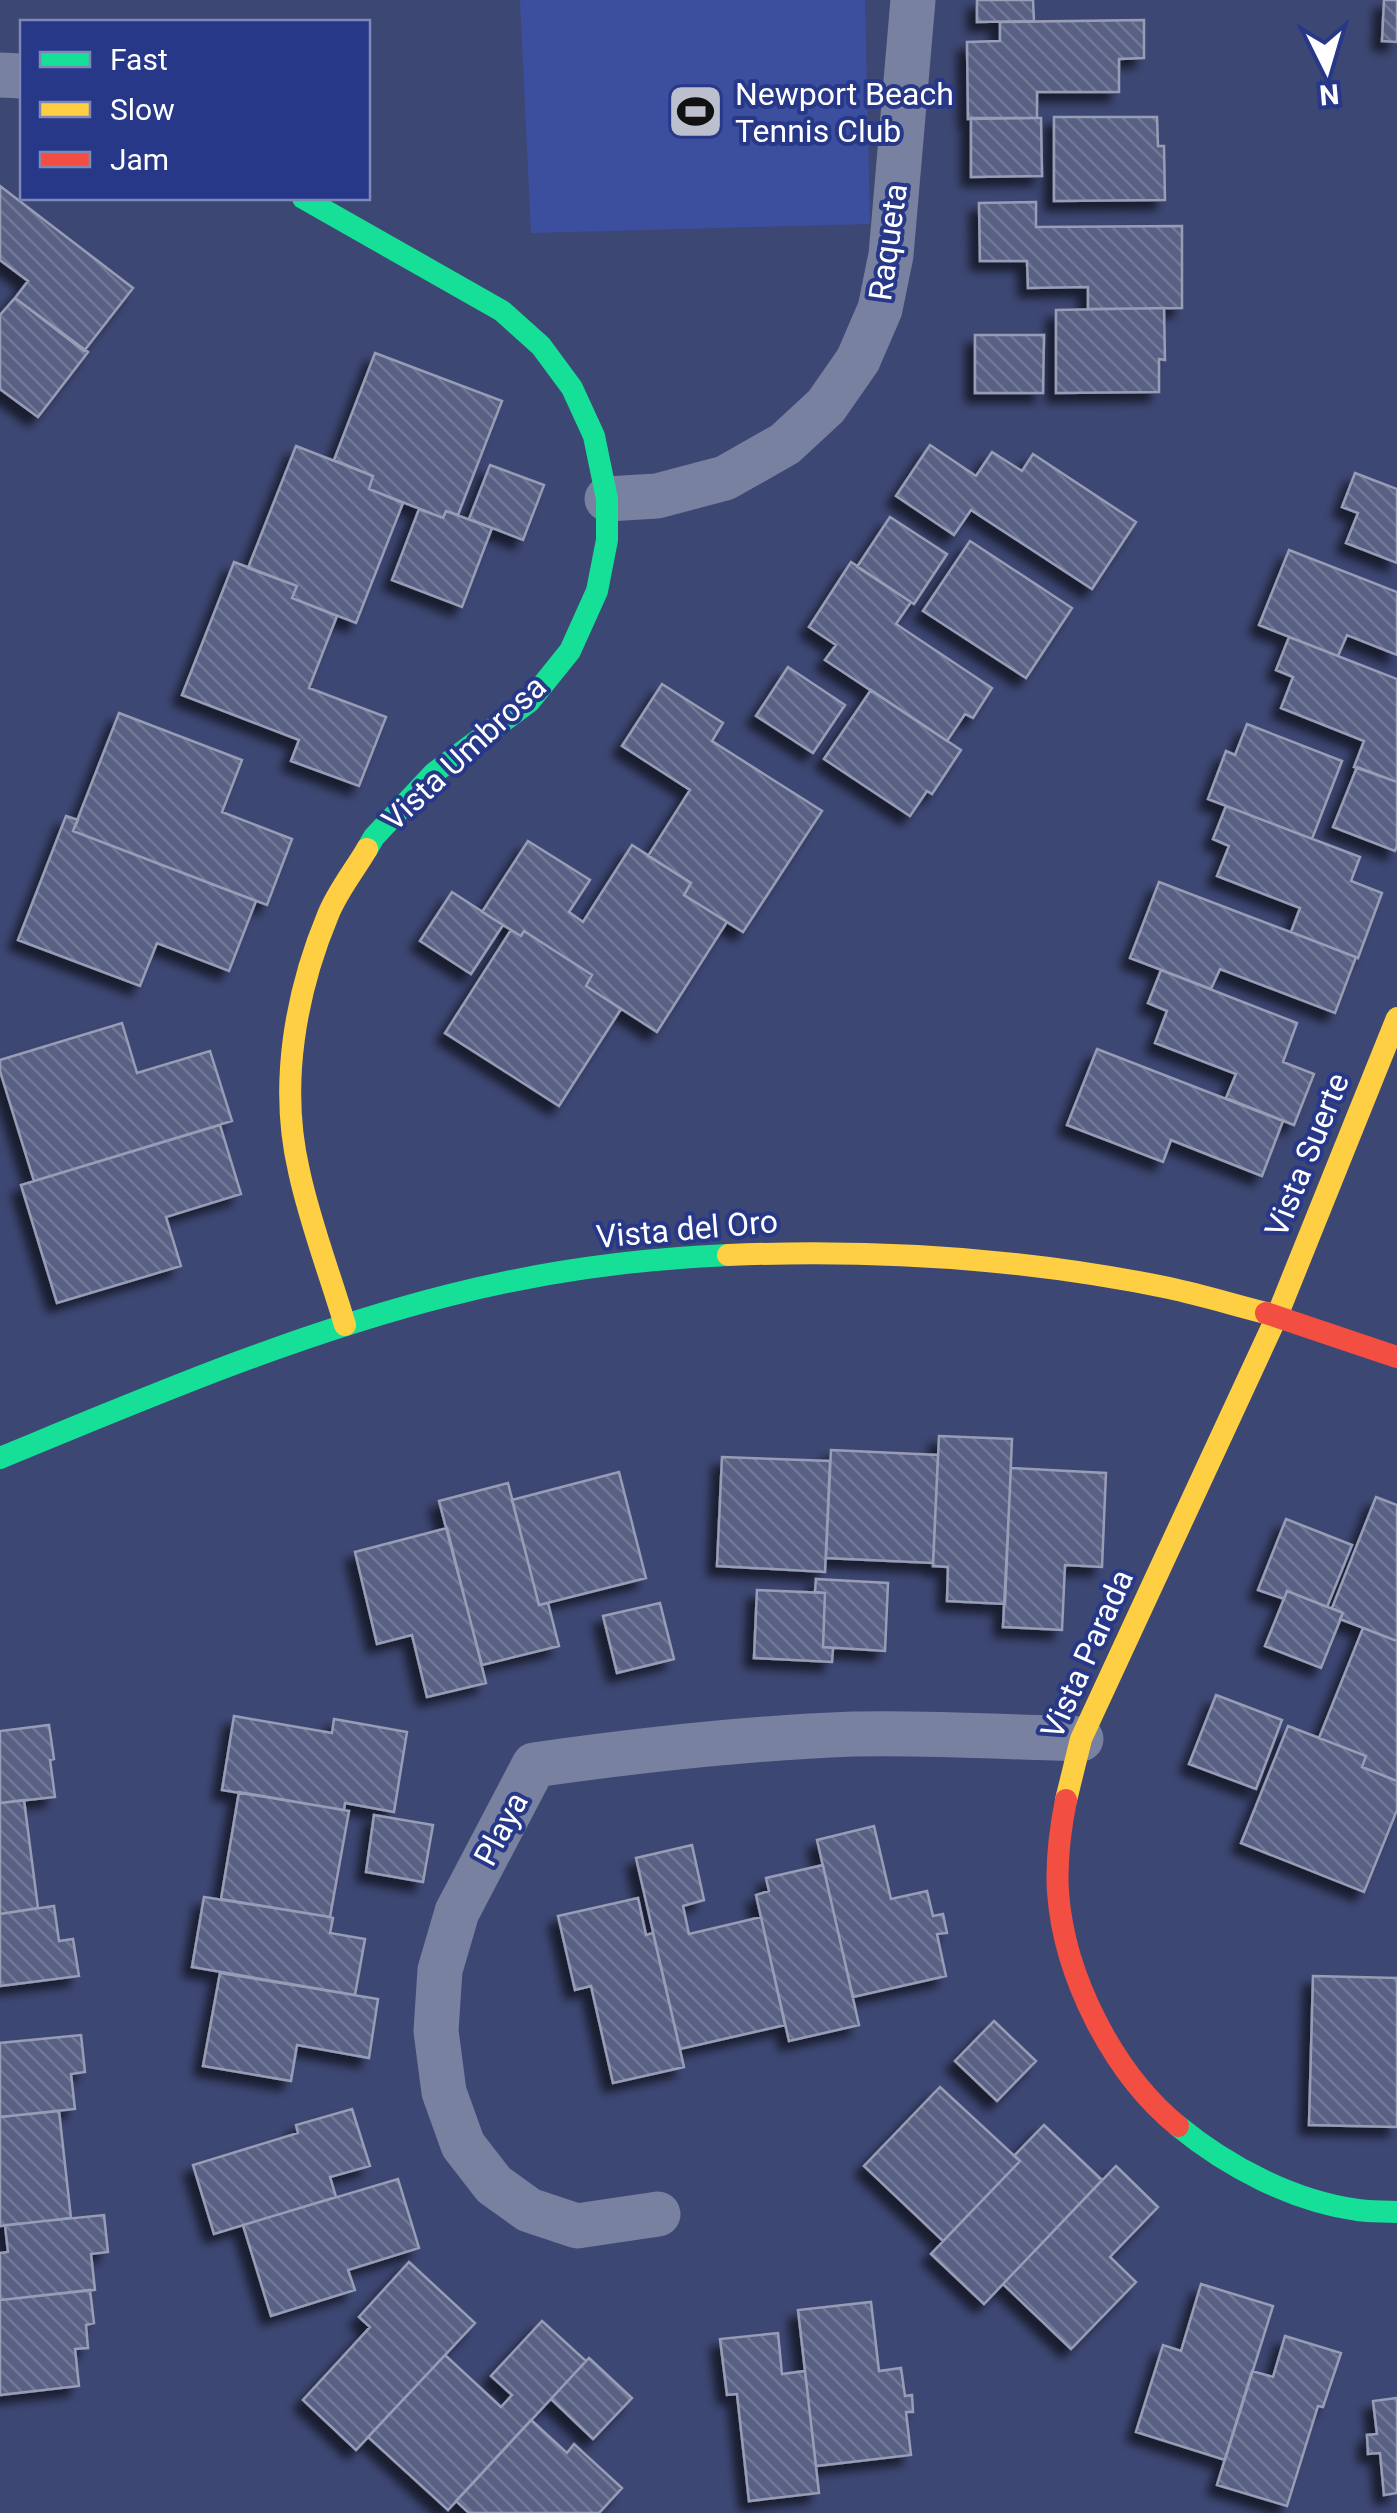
<svg xmlns="http://www.w3.org/2000/svg" width="1397" height="2513" font-family="Roboto,sans-serif">
  <style>
    .grass { fill: #3c4f9f }
    .building { fill: url(#building-back-hatch); stroke: #989db6; stroke-width: 2.5; filter: url(#shadow) }
    .lines { fill: none; stroke-linecap: round; stroke-linejoin: round }
    .street { stroke: #7981a0; stroke-width: 45 }
    .fast { stroke: #16e098; stroke-width: 22 }
    .slow { stroke: #ffcf43; stroke-width: 22 }
    .jam { stroke: #f24e42; stroke-width: 22 }
    .labels { text-anchor: middle; dominant-baseline: central; stroke-width: 8; stroke-linejoin: round; paint-order: stroke }
    .poi-label { font-size: 32px; fill: #fff; stroke: #273889; text-anchor: start }
    .street-label { font-size: 32px; fill: #fff; stroke: #273889 }
  </style>
  <defs>
    <pattern id="building-back-hatch" width="6" height="6" patternUnits="userSpaceOnUse" patternTransform="scale(2.5)"><rect width="6" height="6" fill="#596084"/><path d="M-1 5l2 2M0 0l6 6M5-1l2 2" fill="none" stroke="#727896"/></pattern>
    <filter id="shadow"><feDropShadow dx="-9" dy="9" stdDeviation="5" flood-color="#0009"/></filter>
  </defs>
  <rect width="100%" height="100%" fill="#3d4773"/>
  <path class="grass" d="M520,0h345l5,224 -339,9z"/>
  <path class="building" d="M977,0h56l1,21 -57,1z
    M1384,0h13v42l-15,-1z
    M1144,20v38l-25,1v33h-82v26l-69,1 -1,-77 33,-1v-19z
    M1054,117h103l1,29h6l1,54 -111,1z
    M971,118h70l1,58 -71,1z
    M0,186l133,102 -49,63 -69,-53 13,-17 -28,-21z
    M1036,202v25l146,-1v82l-94,1v-22l-60,1 -1,-27h-47l-1,-58z
    M15,298l73,54 -50,65 -38,-28v-74z
    M1164,308l1,52 -6,-1v33l-103,1v-83z
    M975,335h69l-1,58h-68z
    M375,353l127,48 -44,114 -12,-4 -3,7 -74,-29 4,-13 -39,-16z
    M930,445l46,31 16,-24 30,19 11,-17 103,68 -44,67 -121,-79 -17,25 -58,-39z
    M296,446l77,30 -4,13 34,14 -47,120 -64,-25 5,-12 -49,-18z
    M490,465l54,20 -21,55 -54,-21z
    M1355,473l42,16v74l-51,-20 12,-30 -16,-6z
    M419,509l24,9 3,-7 46,17 -30,79 -70,-27z
    M890,517l57,37 -33,50 -57,-37z
    M970,541l102,67 -46,70 -103,-67z
    M1289,550l108,42v63l-50,-20 -9,21 -79,-31z
    M234,562l63,24 -5,12 45,18 -28,72 77,29 -27,69 -68,-25 8,-21 -117,-45z
    M851,562l60,40 -15,22 96,64 -19,30 -8,-4 -18,27 -122,-81 11,-15 -27,-18z
    M1289,637l108,42v103l-43,-15 10,-26 -83,-33 12,-31 -17,-7z
    M788,667l57,38 -32,48 -57,-37z
    M662,684l61,39 -11,18 110,70 -79,121 -59,-37 7,-12 -43,-27 42,-66 -68,-44z
    M871,690l90,60 -29,44 -5,-3 -17,25 -86,-57z
    M119,713l123,47 -20,52 70,27 -25,66 -194,-74z
    M1247,724l95,37 -30,78 -104,-40 18,-48 9,4z
    M1357,767l40,15v64l-2,5 -62,-24z
    M1226,806l134,51 -9,24 31,12 -24,65 -67,-26 9,-24 -83,-32 12,-30 -16,-7z
    M66,816l12,4 -5,11 183,70 -27,70 -72,-28 -17,43 -122,-46z
    M528,841l62,39 -21,32 14,10 49,-77 59,38 -7,12 43,27 -70,110 -71,-46 6,-11 -68,-44 -3,5 -39,-24z
    M1159,882l197,75 -21,56 -115,-44 -9,20 -81,-31z
    M452,892l51,33 -32,49 -51,-33z
    M511,930l10,6 3,-5 68,44 -6,11 35,23 -62,97 -114,-73z
    M1161,970l136,53 -14,39 31,12 -20,51 -68,-27 10,-24 -81,-31 12,-32 -19,-8z
    M122,1023l15,50 73,-22 22,70 -198,60 -34,-110v-11z
    M1097,1049l186,72 -21,55 -91,-36 -8,22 -96,-37z
    M220,1125l21,69 -75,23 15,49 -124,37 -36,-118z
    M939,1436l73,3 -7,165 -58,-3 1,-34 -15,-1z
    M831,1450l107,5 -5,108 -107,-5z
    M722,1457l108,4 -5,111 -108,-6z
    M1011,1468l95,5 -4,94 -37,-2 -3,65 -59,-3z
    M619,1472l27,106 -107,27 -27,-105z
    M508,1483l31,122 9,-2 11,43 -77,19 -43,-164z
    M1376,1497l21,8v136l-57,-22 3,-6 -11,-5z
    M1286,1519l66,26 -25,62 -40,-16 -3,8 -26,-9z
    M447,1528l39,155 -59,14 -15,-62 -35,9 -22,-92z
    M816,1579l72,4 -3,68 -62,-4 2,-54 -10,-1z
    M757,1590l68,3 -2,54 10,1 -1,14 -78,-4z
    M1287,1591l56,22 -22,55 -56,-22z
    M660,1603l14,56 -57,14 -14,-57z
    M1363,1628l34,13v140l-35,-14 4,-11 -47,-18z
    M1216,1695l66,25 -26,69 -67,-25z
    M234,1716l98,17 2,-14 73,13 -13,80 -49,-9 -1,7 -122,-20z
    M49,1725l5,34 -4,1 5,37 -55,6v-72z
    M1288,1726l78,30 -4,11 35,14v29l-33,82 -123,-49z
    M239,1792l110,19 -19,106 -109,-18z
    M24,1800l14,108 -38,6v-111z
    M374,1815l59,10 -10,57 -57,-10z
    M874,1826l17,73 36,-8 6,25 10,-2 4,19 -10,1 9,42 -93,21 -36,-157z
    M692,1845l12,55 -21,6 6,28 72,-17 24,108 -105,24 -44,-191z
    M823,1865l36,160 -70,16 -33,-146 13,-4 -3,-13z
    M204,1897l126,20 3,1 -3,15 35,6 -10,56 -163,-28z
    M638,1898l8,37 7,-2 31,134 -71,16 -22,-97 -16,4 -17,-74z
    M54,1906l5,35 14,-2 6,37 -79,10v-72z
    M220,1973l158,26 -9,59 -72,-13 -6,36 -88,-15z
    M1313,1976l84,2v149l-88,-2z
    M994,2021l42,40 -39,40 -42,-40z
    M81,2035l4,37 -14,2 4,35 -75,8v-74z
    M940,2087l80,74 -77,80 -79,-75z
    M352,2109l18,57 -40,11 6,20 -122,37 -21,-69 105,-32 -2,-8z
    M59,2111l12,107 -71,8v-109z
    M1044,2125l58,55 -118,124 -53,-50 89,-93 -6,-5z
    M1116,2166l42,41 -48,50 26,25 -65,67 -68,-65z
    M398,2179l21,69 -71,22 7,20 -84,26 -28,-91z
    M104,2215l4,37 -17,2 4,36 -95,10v-47l8,-1 -3,-27z
    M409,2262l66,61 -119,127 -53,-50 67,-73 -11,-10z
    M1201,2284l72,22 -48,154 -89,-28 27,-87 18,6z
    M90,2290l4,33 -8,2 2,23 -13,1 4,37 -79,9v-95z
    M871,2302l8,69 22,-3 4,28 7,-1 1,17h-7l5,43 -95,11 -18,-156z
    M542,2321l44,40 -138,149 -80,-73 77,-82 56,52 11,-12 -21,-19z
    M778,2333l4,41 23,-3 14,122 -70,8 -12,-107 -10,1 -7,-56z
    M1285,2336l56,17 -18,54 -5,-1 -31,100 -70,-21 35,-114 21,6z
    M589,2358l43,40 -39,41 -42,-40z
    M1397,2398v95l-13,2 -4,-42 -12,1 -1,-19 10,-1 -4,-33z
    M531,2420l36,33 7,-9 48,44 -23,25h-130l-13,-12z"/>
  <g class="lines">
    <path class="street" d="M0,75l22,1
      M607,499l50,-3 68,-18 60,-34 41,-38 32,-46 22,-51 11,-54 22,-255
      M658,2214l-81,12 -48,-16 -35,-25 -31,-40 -19,-53 -8,-61 4,-61 17,-58 77,-147c106,-15 212,-27 319,-31 75,-2 152,3 228,5"/>
    <path class="fast" d="M303,198l199,113 39,35 31,42 22,48 13,63v41l-10,51 -27,60 -41,51 -95,71 -60,64 -7,12
      M0,1458c148,-61 295,-124 450,-163 90,-23 185,-36 278,-40
      M1178,2126c50,41 115,75 180,84 13,2 26,1 39,2"/>
    <path class="slow" d="M728,1255c148,-6 296,3 441,33 33,7 65,17 97,25
      M345,1325c-15,-51 -35,-102 -46,-154 -20,-85 -4,-177 29,-256 9,-23 26,-44 39,-66
      M1066,1800l15,-61 196,-423 120,-298"/>
    <path class="jam" d="M1266,1313l131,44
      M1066,1800c-6,30 -10,61 -8,92 6,84 55,181 120,234"/>
  </g>
  <defs>
    <symbol id="stadium-square" viewBox="-11 -11 22 22"><rect x="-9" y="-9" width="18" height="18" rx="4" fill="#bbbfce" stroke="#273889"/><path d="M0-5a6.5 5 0 1 0 0 10a6.5 5 0 1 0 0-10ZM-3.5-1.8h7v3.6h-7Z" fill="#111"/></symbol>
  </defs>
  <g fill-rule="evenodd">
    <use href="#stadium-square" x="664" y="80" width="63" height="63"/>
  </g>
  <g class="labels">
    <g class="poi-label">
      <text x="735" y="94">Newport Beach<tspan x="735" dy="37">Tennis Club</tspan></text>
    </g>
    <g class="street-label">
      <text transform="translate(888 242) rotate(-82)">Raqueta</text>
      <text transform="translate(464 753) rotate(-43)">Vista Umbrosa</text>
      <text transform="translate(1307 1155) rotate(-68)">Vista Suerte</text>
      <text transform="translate(687 1229) rotate(-5)">Vista del Oro</text>
      <text transform="translate(1087 1654) rotate(-66)">Vista Parada</text>
      <text transform="translate(501 1829) rotate(-62)">Playa</text>
    </g>
  </g>
  <rect x="20" y="20" width="350" height="180" fill="#273889" stroke="#7d88b8" stroke-width="2.5"/>
  <rect x="40" y="52" width="50" height="15" fill="#16e098" stroke="#7d88b8" stroke-width="2.5"/>
  <text x="110" y="70" font-size="30" fill="#ffffff">Fast</text>
  <rect x="40" y="102" width="50" height="15" fill="#ffcf43" stroke="#7d88b8" stroke-width="2.5"/>
  <text x="110" y="120" font-size="30" fill="#ffffff">Slow</text>
  <rect x="40" y="152" width="50" height="15" fill="#f24e42" stroke="#7d88b8" stroke-width="2.5"/>
  <text x="110" y="170" font-size="30" fill="#ffffff">Jam</text>
  <g transform="translate(1327 70) rotate(175)" stroke="#273889" stroke-width="8" paint-order="stroke">
  <path d="M0-8L18 38L0 25L-18 38Z" fill="#ffffff"/>
  <text y="-15" font-size="28" font-weight="bold" text-anchor="middle" fill="#ffffff">N</text>
  </g>
</svg>
